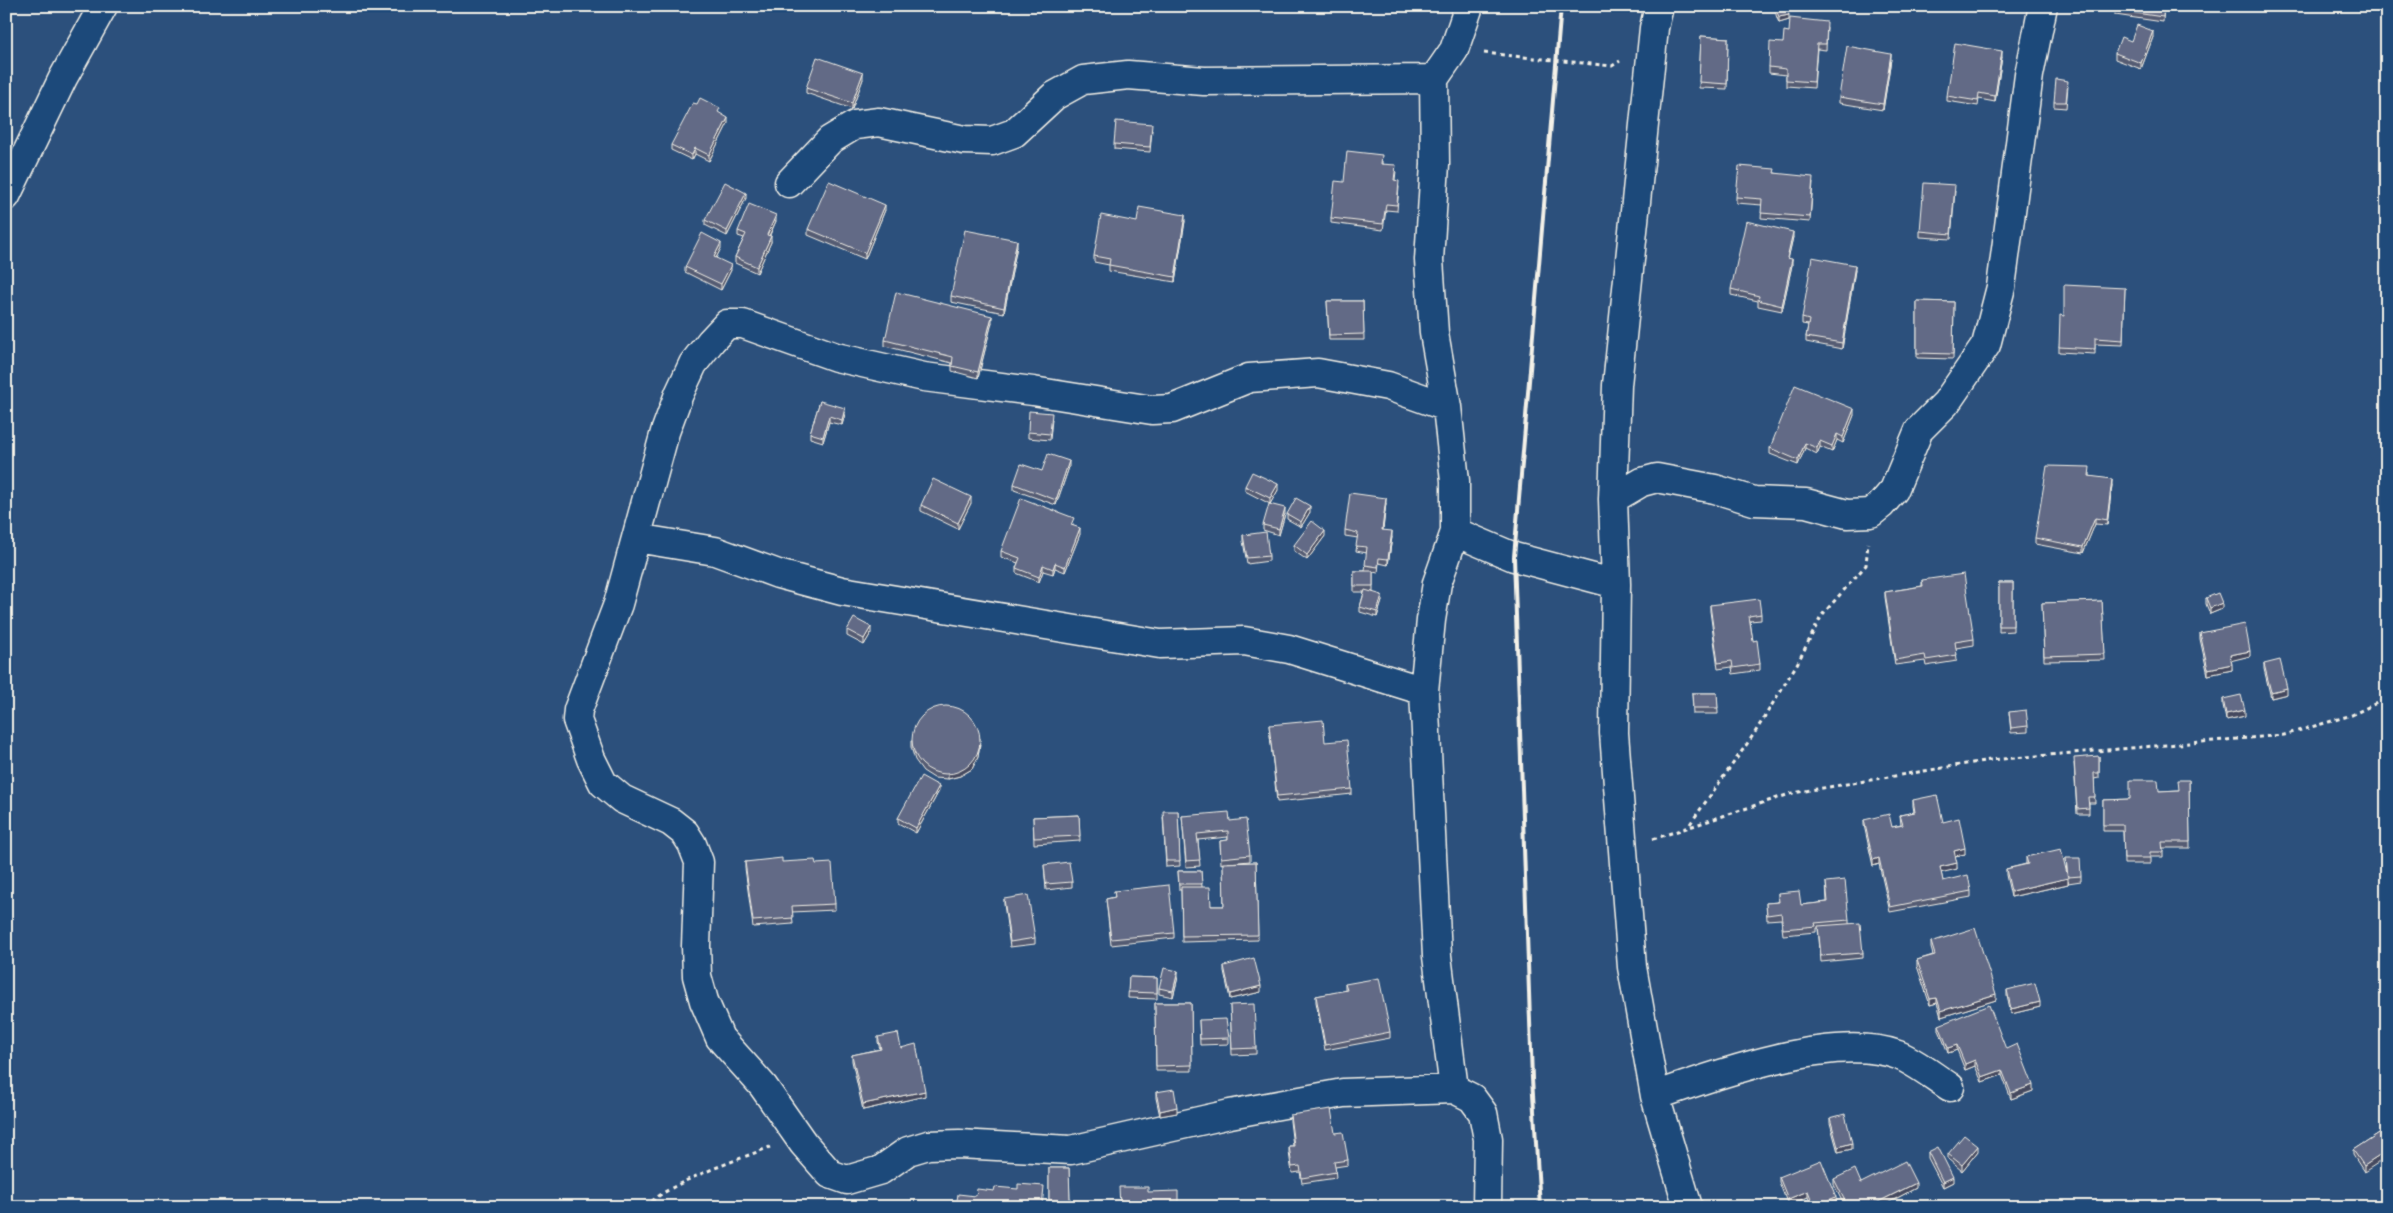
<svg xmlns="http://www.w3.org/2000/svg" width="2393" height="1213" font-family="'Shantell Sans',sans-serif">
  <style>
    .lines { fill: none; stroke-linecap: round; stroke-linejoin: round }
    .street-casing { stroke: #f4f1e8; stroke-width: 31 }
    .path { stroke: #f4f1e8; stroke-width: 3; stroke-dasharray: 4 4; stroke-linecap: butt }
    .street { stroke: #1f4a7a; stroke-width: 28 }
    .rail { stroke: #f4f1e8; stroke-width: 4 }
    .wall { fill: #545b73; stroke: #f4f1e8 }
    .shaded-wall { fill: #454a5e; stroke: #f4f1e8 }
    .building { fill: #626a86; stroke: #f4f1e8 }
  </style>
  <rect width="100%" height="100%" fill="#2c507c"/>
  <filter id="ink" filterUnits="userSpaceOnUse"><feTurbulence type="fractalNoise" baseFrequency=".02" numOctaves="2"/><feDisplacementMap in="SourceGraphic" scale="10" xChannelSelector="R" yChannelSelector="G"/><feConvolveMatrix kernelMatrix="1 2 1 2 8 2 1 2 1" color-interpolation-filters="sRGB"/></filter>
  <g filter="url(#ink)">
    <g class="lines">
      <defs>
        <path id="street" d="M1659,6l-5,22 -37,357 -4,114 3,85 -2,149 18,234 23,129 33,111
          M789,183l41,-43 25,-15 24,-3 85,18 28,1 22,-8 40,-37 29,-16 45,-5 76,6 230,-2
          M6,196l57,-118 40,-72
          M1447,407l-59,-21 -70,-13 -69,5 -77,31 -20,1 -119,-19 -109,-14 -88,-20 -93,-33h-16l-16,17 -18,23 -14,30 -14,38 -47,172 -40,106 -1,10 14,39 12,24 19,16 49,23 14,11 7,11 7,18 -3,84 1,30 7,25 16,37 43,48 40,57 27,31 17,6 34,-10 27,-19 20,-6 31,-1 112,6 159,-36 113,-21 111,-4 18,9 11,15 5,26 -1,68
          M1613,499l29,-17 15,-4 58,11 39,12 52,2 41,11 24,-1 10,-8 13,-15 25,-60 27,-27 40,-58 15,-58 28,-212 14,-69
          M1455,532l59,25 102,27
          M636,538l79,13 63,23 64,17 318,53 84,-3 45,8 135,42
          M1454,1089l-17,-133 -13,-265 7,-71 6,-37 18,-51v-51l-8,-74 -13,-74 -5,-73 6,-96 -1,-85 20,-29 15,-44
          M1655,1096c62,-22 180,-64 243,-41 18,7 36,22 52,32"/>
      </defs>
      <use href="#street" class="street-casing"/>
      <path class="path" d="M1484,53l128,13 8,-5
        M1690,824l64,-90 43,-70 25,-49 44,-50 2,-22
        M1653,839l140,-46 197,-33 294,-25 68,-20 35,-17
        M646,1207c22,-25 92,-47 124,-60"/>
      <use href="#street" class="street"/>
      <path class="rail" d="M1540,1207l-8,-128 -18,-522 47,-551"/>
    </g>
    <path class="wall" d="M897,6h21v4z
      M1385,6h25l-1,6z
      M2164,6l-1,16 -48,-7v-5z
      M1776,9l13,11 -10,3 -3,-8z
      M1827,27l-1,23 -9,-1 -3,39 -28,-2v-11l-17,-2v-6l20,-35z
      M1701,36l27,2 -1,51 -28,-1z
      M2153,37l-12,32 -26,-10v-6l16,-12z
      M2002,57l-7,45 -16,-3 -1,7 -31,-5v-5z
      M1891,59l-8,51 -44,-7v-6z
      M863,79l-11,30 -46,-16v-5z
      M2068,86l-2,22 -12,-1v-5z
      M720,114l8,9 -19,38 -14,-7 -3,6 -21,-10v-5z
      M1152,130l-2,22 -36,-3v-5z
      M1382,161v3l14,7 -1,9 4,7 -2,24 -11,-1 -3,20 -52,-7v-5l13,-36z
      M1775,173l38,9 -3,40 -49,-4 1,-13 -26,-2v-6z
      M1955,191l-4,48 -31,-2v-6z
      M746,198l-19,38 -22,-11v-5z
      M885,210l-20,49 -57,-24v-6z
      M776,221l-6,14 1,7 -14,31 -22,-10v-6l9,-19 -6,-2v-5z
      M1185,221l-10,61 -66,-11v-6l-15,-3v-6l43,-34z
      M1793,237l-5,22 4,6 -10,46 -24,-5v-5l-27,-6v-6z
      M1017,246l-13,67 -53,-11v-6z
      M721,248l-5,10 15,12 -10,20 -36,-18v-5z
      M1855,270l-13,79 -36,-7v-5l2,-12 -6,-1v-6z
      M2125,288l-2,57 -28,-1v10l-36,-2v-5l5,-31z
      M1327,301h36l1,39h-35z
      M1917,301l37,1 -1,57 -36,-1z
      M992,322l-14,56 -26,-7v-8l-67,-17v-6z
      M820,401l25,13 -3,11 -13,-3 -6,20 -13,-4v-5z
      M1854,415l-11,28 -6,-3 -5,12 -12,-5 -3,7 -12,-6 -7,17 -28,-11v-6z
      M1052,419l-2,21 -22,-2v-6z
      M1069,467l-13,38 -42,-15v-6l28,-13z
      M2090,473v3l22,9 -5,40 -12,-1 -12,29 -48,-9v-6z
      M1245,486l33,4 -8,14 -25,-13z
      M971,503l-13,26 -37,-18v-6z
      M1386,503l-3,27 9,7 -4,28 -9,-2 -1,10 -5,-1v20h-2l11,9 -5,16 -17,-5v-5l4,-15h-10v-21h11l2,-18 -11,-2 2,-13 -13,-2v-6z
      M1310,512l-9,15 -14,-8v-5z
      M1285,514l-6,21 -16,-5v-5z
      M1074,524l-1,2 7,8 -15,38 -10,-4 -2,6 -10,-3 -4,11 -23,-9v-5l2,-5 -17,-6v-6z
      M1243,535l26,21v5l-22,3 -4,-23z
      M1325,536l-18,24 -13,-9v-6z
      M1922,580l52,59v6l-18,3 1,13 -31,5 -1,-5 -30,4 -10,-68v-5l37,-6z
      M1999,583h14v48l-14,1z
      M2206,598l16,11 -12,5 -4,-10z
      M2102,601l3,59 -61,1 -2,-58z
      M1710,605l51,9v6l-11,1 3,20 7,23v6l-27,4 -1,-7 -14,2 -8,-58z
      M847,630l24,3 -7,12 -17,-9z
      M2200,633l50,23 -19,4 1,10 -24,5 -8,-36z
      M2264,664l23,30 -16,4 -7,-29z
      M1692,693h25l1,21h-25z
      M2223,699l22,17 -19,4 -3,-15z
      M2009,712l19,14v6l-17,1z
      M1269,725l56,17 27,47v5l-75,8z
      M911,741l69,3 -2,13 -6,12 -12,7 -12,3 -14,-1 -11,-7 -8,-11 -4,-13z
      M2099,756v22l-5,1 1,24h-6v11h-12l-3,-51z
      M2189,780l1,68h-27v9h-13v7h-26l-1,-33h-20v-31l27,-1 29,-8 20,-1z
      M939,791l-23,42 -18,-10v-5z
      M1913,800l30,22 22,32 -10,2 2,13 -16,3 2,9 28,10v6l-81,15 -11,-48 -6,2 -9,-41v-5l28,7 9,-2 -1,-10 14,-3 -1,-6z
      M1178,811l2,55 -14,1 -3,-50z
      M1079,815l1,26 -46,3 -1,-27z
      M1182,816l48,5 20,34v6l-22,2 28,-1 2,78 -76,2 -1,-52h-2l-1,-19h23l1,16 9,19h13l-1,-43 -2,1 -1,-23 8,-1v-3l-30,3 2,26 -14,1z
      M2026,857l41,19 -1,-18 15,18v5l-13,2v-2v3l-57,13 -5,-22v-6l20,-5z
      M745,862l71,2 19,40v6l-43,2 1,12 -40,3 -8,-59z
      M1044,865l28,17v5l-26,3z
      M1826,882l23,38v3l14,30v5l-42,4 -3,-34h-2v4l-33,3 -2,-16 -14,1 -1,-17 12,-1v-9l23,12 26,-3z
      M1114,891l60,42v5l-63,7 -5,-46 9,-2z
      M1004,899l31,39v6l-25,3 -6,-43z
      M1931,942l65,58 -55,17 -4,-14 -7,2 -13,-39v-6l16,-5 -2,-7z
      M1224,966l37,26 -31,7 -6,-28z
      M1129,977l28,1v21l-29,-1z
      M1178,977l-5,20 -14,-3v-6z
      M1345,984l45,48v6l-65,12 -9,-48v-6l29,-5z
      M2007,990l33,17 -29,7 -4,-18z
      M1155,1003h36l1,68h-36z
      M1230,1005l26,43v6l-24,1z
      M1199,1020l30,18v6l-29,1z
      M1939,1025l67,24 27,42 -22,8 -9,-24 -20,7 -7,-16 -10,4 -8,-20 -9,3 -9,-23z
      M878,1037l23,11 24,48 -62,14 -11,-49v-6l28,-6 -2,-7z
      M1156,1092l21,21 -17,3 -4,-18z
      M1290,1115l45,18 13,27v5l-13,2 1,11 -34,5 -2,-11 -8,1 -3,-21v-6h4l-3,-25z
      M1830,1118l22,31 -14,3 -8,-29z
      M2387,1128l-23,44 -11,-17v-5z
      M1978,1151l-16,20 -14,-12v-5z
      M1928,1152l25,30 -10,5 -15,-29z
      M1049,1168h20l1,38 -21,-1z
      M1779,1177l57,24 2,6h-26l-4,-10 -20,8 -9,-23z
      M1834,1179l27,4 55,5 -36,19h-35l-11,-22z"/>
    <path class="shaded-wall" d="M1789,15v5l-10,3v-6z
      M2153,31v6l-12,32v-6z
      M2002,51v6l-7,45v-6z
      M1891,54v5l-8,51v-6z
      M863,73v6l-11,30v-6z
      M728,118v5l-19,38v-6z
      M695,148v6l-3,6v-5z
      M746,193v5l-19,38v-5z
      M885,205v5l-20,49v-6z
      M776,215v6l-9,19v-5z
      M1185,215v6l-10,61v-5z
      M1793,232v5l-6,27v-6z
      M771,236v6l-14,31v-6z
      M1017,240v6l-13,67v-5z
      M721,243v5l-7,14v-5z
      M1792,259v6l-10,46v-5z
      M731,265v5l-10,20v-6z
      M1855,265v5l-13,79v-6z
      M992,316v6l-14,56v-6z
      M845,408v6l-3,11v-5z
      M1854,409v6l-11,28v-6z
      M829,416v6l-6,20v-5z
      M1837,434v6l-5,12v-6z
      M1820,441v6l-3,7v-6z
      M1805,443v5l-7,17v-5z
      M1069,461v6l-13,38v-5z
      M2112,479v6l-5,40v-5z
      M1278,484v6l-8,14v-6z
      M971,497v6l-13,26v-6z
      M1386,498v5l-4,32v-5z
      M1310,506v6l-9,15v-5z
      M1285,508v6l-6,21v-6z
      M2095,518v6l-12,29v-6z
      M1080,528v6l-15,38v-5z
      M1325,531v5l-18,24v-5z
      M1392,531v6l-4,28v-6z
      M1055,563v5l-2,6v-5z
      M1043,565v6l-4,11v-5z
      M1382,595v6l-5,16v-5z
      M2222,603v6l-12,5v-6z
      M871,627v6l-7,12v-6z
      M2250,651v5l-20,5v-6z
      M2232,664v6l-24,5v-6z
      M2287,688v6l-16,4v-6z
      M2245,710v6l-19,4v-6z
      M980,738l-2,19 -6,12 -12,7 -12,3v-5z
      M939,786v5l-23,42v-5z
      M1965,848v6l-11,2v-5z
      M1879,858v6l-6,2v-6z
      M1957,863v6l-17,4v-6z
      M2068,878v6l-57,13v-6z
      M1178,971v6l-5,20v-6z
      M1261,986v6l-31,7v-5z
      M1996,994v6l-55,17v-6z
      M1937,998v5l-7,2v-6z
      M2040,1002v5l-29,7v-5z
      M1957,1045v5l-9,3v-5z
      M1975,1060v6l-10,4v-6z
      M2002,1070v5l-20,7v-5z
      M2033,1085v6l-22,8v-6z
      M925,1091v5l-62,14v-6z
      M1177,1107v6l-17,3v-5z
      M1852,1143v6l-14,3v-5z
      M1978,1146v5l-16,20v-6z
      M2387,1151v6l-23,15v-6z
      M1953,1177v5l-10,5v-5z
      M1916,1183v5l-36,19h-12z
      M1808,1191v6l-20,8v-6z
      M1836,1197v6l-10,4h-12v-1z"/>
    <path class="building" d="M2115,6h49l-1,11 -48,-7z
      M1787,7l2,8 -10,2 -3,-8z
      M1790,18l37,4 -1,22h-9l-3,38 -28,-2v-11l-17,-2 1,-25 13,1 1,-12 5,1z
      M2137,25l16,6 -12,32 -26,-10 6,-16 10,4z
      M1701,36l27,2 -1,46 -28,-2z
      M1955,43l47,8 -7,45 -16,-3 -1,8 -31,-5z
      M1847,46l44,8 -8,50 -44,-7z
      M817,57l46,16 -11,30 -46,-15z
      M2056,79l12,2 -2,21h-12z
      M700,98l20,10 -2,4 10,6 -19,37 -14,-7 -3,7 -21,-10 22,-42 4,1z
      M1116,121l36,3 -2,23 -36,-3z
      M1347,151l35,4 -1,9 15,1 -2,15 5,1 -2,24 -11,-1 -3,20 -52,-6 4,-37 9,1z
      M1739,166l36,3 -1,4 39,4 -3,40 -49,-4 1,-14 -26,-2z
      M829,181l56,24 -20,48 -57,-24z
      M725,182l21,11 -19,38 -22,-11z
      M1924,183l31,2 -4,49 -31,-3z
      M749,204l27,11 -9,20 4,1 -14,31 -22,-10 11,-23 -8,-3z
      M1139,207l46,8 -10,62 -66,-12 1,-6 -16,-3 7,-41 36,7z
      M1746,221l47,11 -6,26 5,1 -10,47 -24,-6 1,-4 -28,-7z
      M965,230l52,10 -13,68 -53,-12z
      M702,233l19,10 -7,14 17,8 -10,19 -36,-17z
      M1812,257l43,8 -13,78 -36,-6 3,-17 -7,-2z
      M2064,285l61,3 -2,52 -28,-2v11l-36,-2 1,-32 4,1z
      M896,292l96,24 -14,56 -26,-6 1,-9 -68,-17z
      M1327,301h36l1,33 -35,1z
      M1917,301l37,1 -1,52 -36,-1z
      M1795,385l59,24 -11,28 -6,-3 -5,12 -12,-5 -3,7 -12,-5 -7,17 -28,-12z
      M820,401l25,7 -3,12 -13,-4 -6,21 -13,-4z
      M1029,411l23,2 -2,21 -22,-2z
      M1048,454l21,7 -13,39 -42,-16 7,-20 21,7z
      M2047,466l43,1 -1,9 23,3 -5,41 -12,-2 -12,29 -48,-9z
      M1252,472l26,12 -8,14 -25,-12z
      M933,479l38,18 -13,26 -37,-18z
      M1350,493l36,5 -4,32 10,1 -4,28 -9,-1 -1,9 -13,-2 2,-18 -11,-1 2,-13 -13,-3z
      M1021,498l53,20 -3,7 9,3 -15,39 -10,-4 -2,6 -10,-4 -4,12 -23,-9 4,-10 -19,-7z
      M1296,498l14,8 -9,16 -14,-8z
      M1269,504l16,4 -6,21 -16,-4z
      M1312,521l13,10 -18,24 -13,-10z
      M1266,532l3,24 -22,2 -4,-23z
      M1354,571h19v15h-19z
      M1964,574l10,65 -19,3 2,13 -31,5 -1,-5 -30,5 -10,-68 38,-6 -1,-6z
      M1999,583h14v43h-14z
      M1365,590l17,5 -5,17 -17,-5z
      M2218,593l4,10 -12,5 -4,-10z
      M1759,599l2,15 -12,2 4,25 4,-1 3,24 -27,4 -1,-7 -14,2 -8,-58z
      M2102,601l3,53 -61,2 -2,-53z
      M854,618l17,9 -7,12 -17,-9z
      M2245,624l5,27 -20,4 2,9 -24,5 -8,-36z
      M2280,660l7,28 -16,4 -7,-28z
      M1692,693h25l1,15h-25z
      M2241,695l4,15 -19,4 -3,-15z
      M912 740a34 34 0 1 1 68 0a34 34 0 1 1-68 0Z
      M2026,710l2,16 -17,2 -2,-16z
      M1323,720l2,22 22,-2 5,49 -75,7 -8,-71z
      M2099,756v17h-5l1,24h-7l1,11 -12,1 -3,-51z
      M921,776l18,10 -23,42 -18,-10z
      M2130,780h28l1,11 20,-1 -1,-10h11l1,62h-28l1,10h-13v6h-26l-1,-33h-20v-25l27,-1z
      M1937,795l6,27 16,-4 6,30 -11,3 3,12 -17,4 3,14 25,-6 3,16 -81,16 -11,-49 -6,2 -9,-40 25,-6 3,13 11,-2 -3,-10 15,-3 -2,-12z
      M1163,811h15l2,50h-14z
      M1229,812l1,9 16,-2 4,36 -29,3 -1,-17 8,-1v-9l-31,3 3,26 -14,1 -4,-45z
      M1079,815l1,21 -46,2 -1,-21z
      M2061,849l7,29 -57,13 -5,-22 22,-5 -2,-7z
      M782,858v4l33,-2 1,4 16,-1 3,41 -43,2 1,12 -40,3 -8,-59z
      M2066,858h14l1,18 -13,1z
      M1069,862l3,20 -26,2 -2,-19z
      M1256,862l2,73 -76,1 -1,-49h29l1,19h13l-1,-43z
      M1178,871h23l1,13h-23z
      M1845,880l4,40 -34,3 1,3 -33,3 -2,-16 -14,2 -1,-12 13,-1 -1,-9 21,-2 2,14 27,-3 -2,-20z
      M1169,885l5,48 -63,6 -5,-40 9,-2 -1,-6z
      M1028,895l7,43 -25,4 -6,-43z
      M1860,923l3,30 -42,3 -3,-30z
      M1975,928l21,66 -55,17 -4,-13 -7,1 -13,-39 18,-5 -4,-13z
      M1254,958l7,28 -31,8 -6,-28z
      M1164,968l14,3 -5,20 -14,-3z
      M1129,977l28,1v15l-29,-1z
      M1379,978l11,54 -65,13 -9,-49 31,-6 -2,-6z
      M2035,983l5,19 -29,7 -4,-19z
      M1155,1003h36l1,62 -36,1z
      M1254,1004l2,44 -24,1 -2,-44z
      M1989,1005l17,44 11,-5 16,41 -22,8 -9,-23 -20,7 -7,-17 -10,4 -8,-19 -9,3 -9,-23z
      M1226,1019l3,19 -29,1 -1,-19z
      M898,1033l3,15 15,-4 9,47 -62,13 -11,-49 29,-6 -3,-12z
      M1174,1089l3,18 -17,4 -4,-19z
      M1331,1109l4,24 8,-1 5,28 -14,2 2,10 -34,6 -2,-12 -8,1 -3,-21h5l-4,-31z
      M1845,1114l7,29 -14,4 -8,-29z
      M2387,1128v23l-23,15 -11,-16z
      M1964,1135l14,11 -16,19 -14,-11z
      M1938,1147l15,30 -10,5 -15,-30z
      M1821,1160l15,37 -22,9 -6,-15 -20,8 -9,-22z
      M1905,1161l11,22 -48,24h-20l-14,-28 21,-10 6,14z
      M1049,1168h20l1,32h-21z
      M1018,1184l26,2 -2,21h-86l2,-13 18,2 1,-7 17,2 1,-4 23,2z
      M1119,1187h29v5l30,-1v16h-66h8z
      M1835,1200l3,7h-20z
      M1373,1201v6h-47v-3z"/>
  </g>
  <rect width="2393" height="1213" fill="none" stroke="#1f4a7a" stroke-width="25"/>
  <rect x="12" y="12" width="2368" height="1188" fill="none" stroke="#f4f1e8" stroke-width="2" filter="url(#ink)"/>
</svg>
